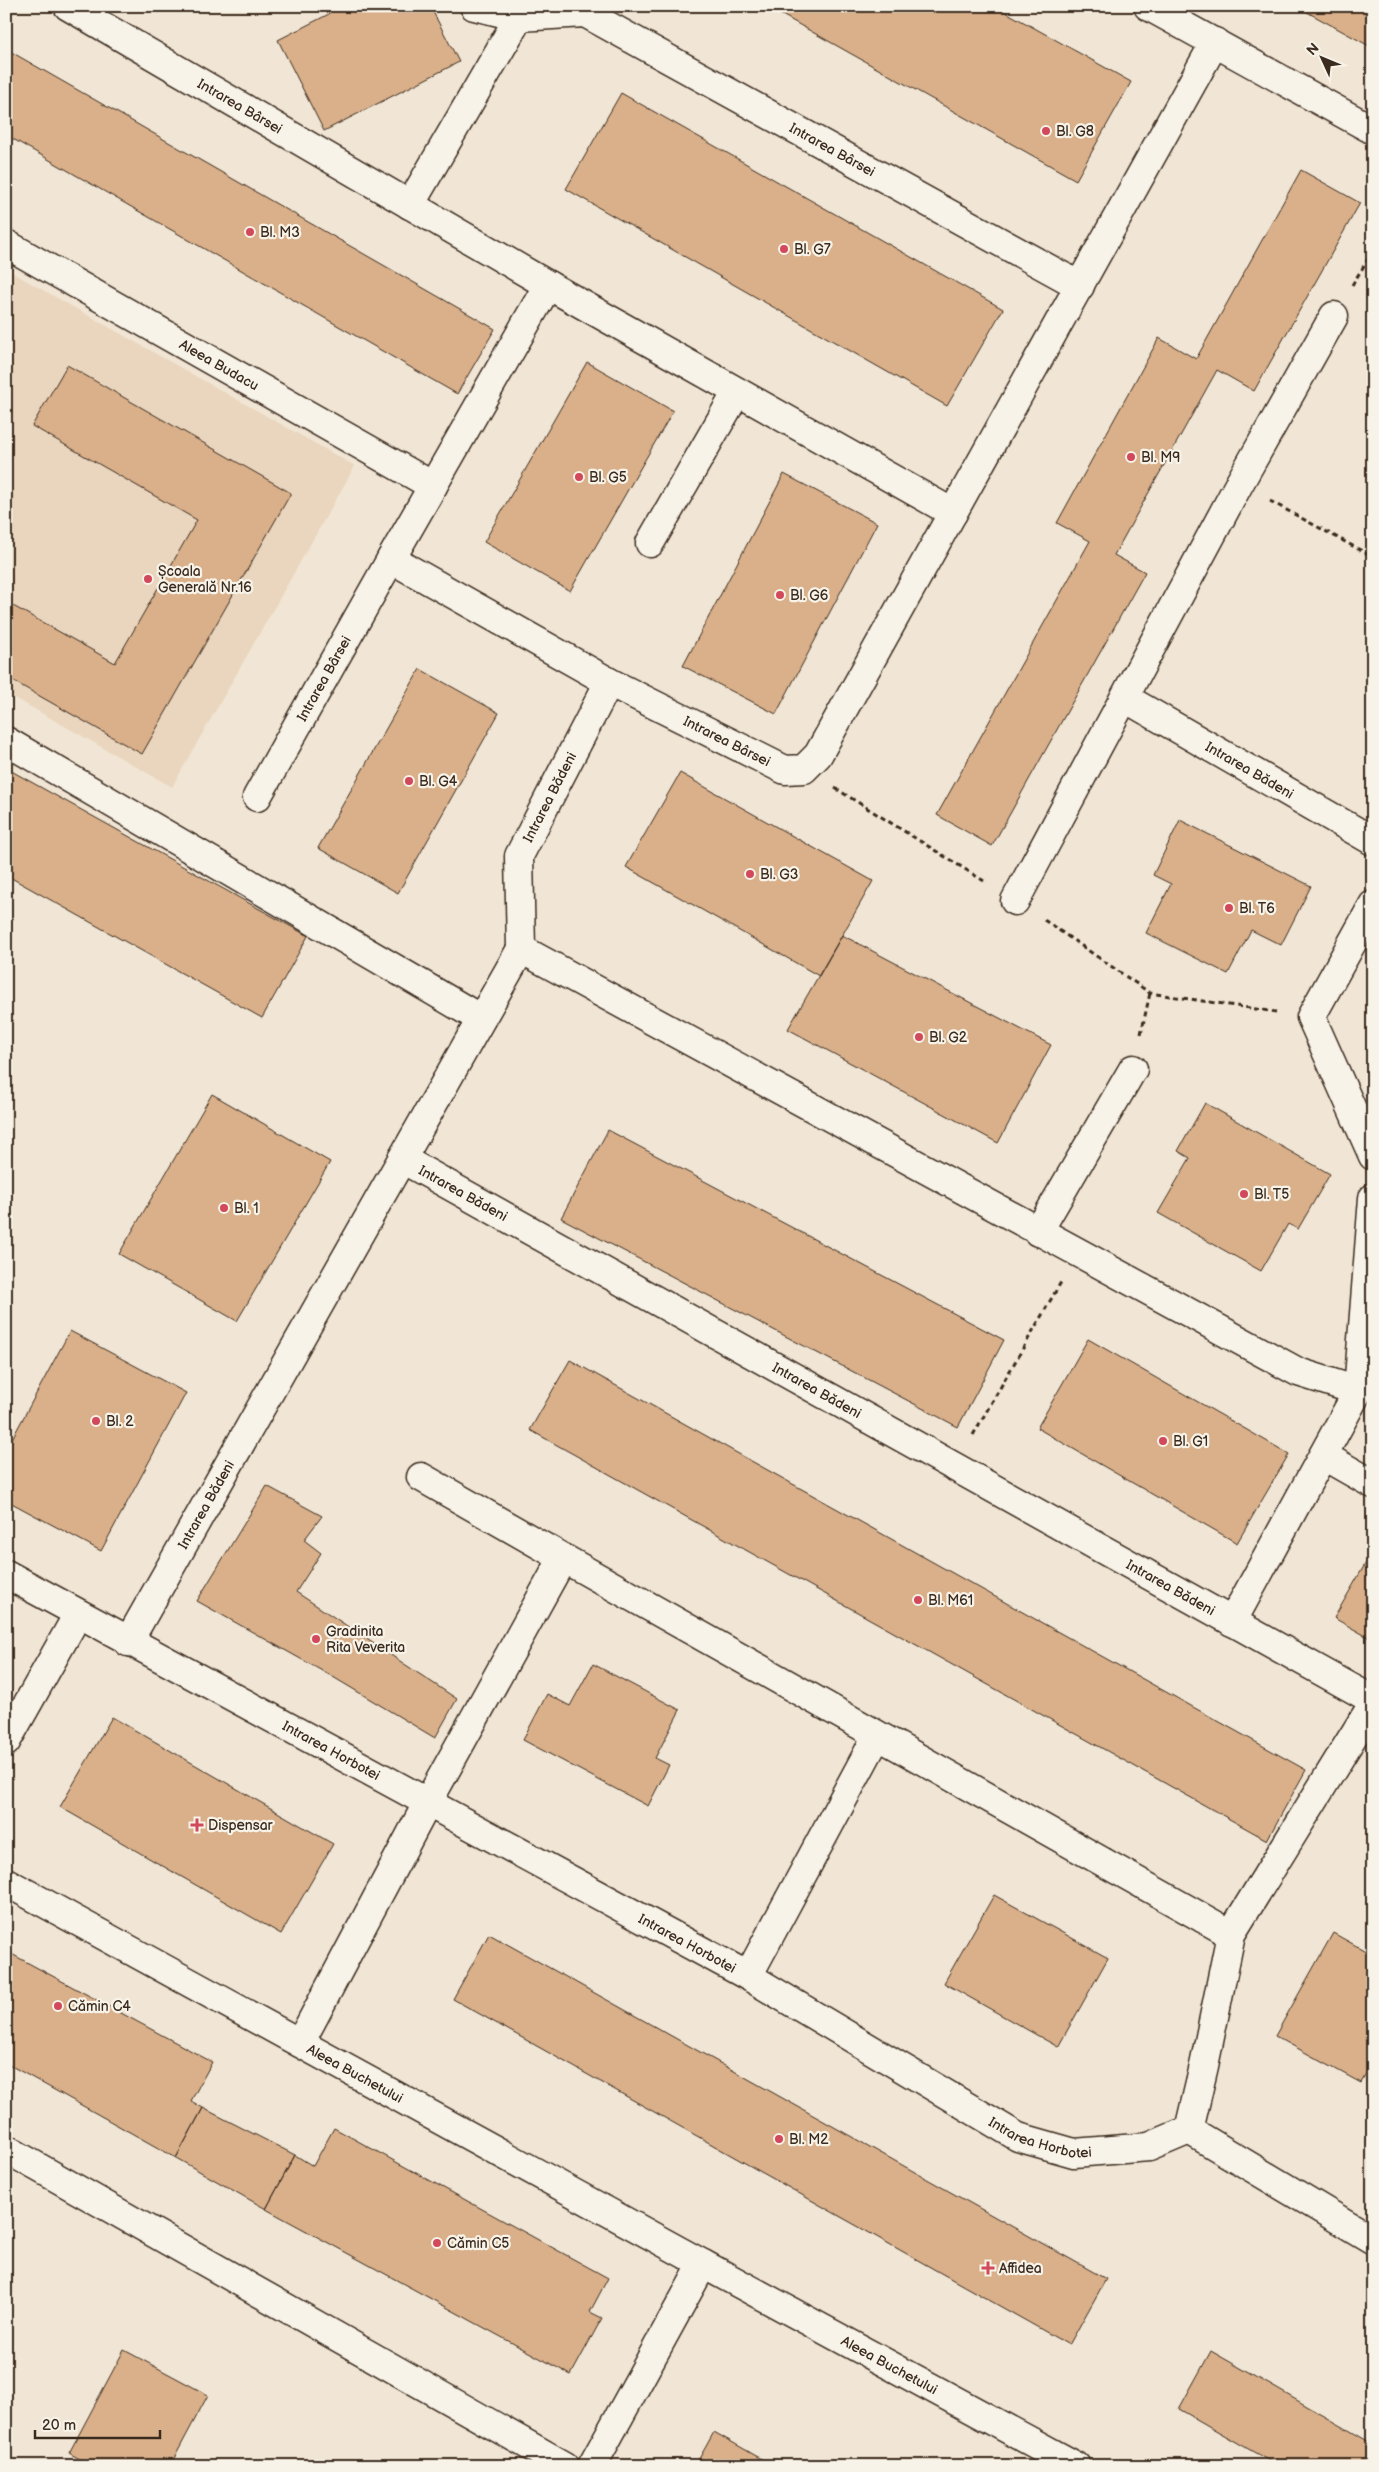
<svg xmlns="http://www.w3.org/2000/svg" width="1379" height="2472" font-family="'Balsamiq Sans',sans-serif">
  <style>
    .built { fill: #ead6be }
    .building { fill: #d9b08a; stroke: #3b2a1e }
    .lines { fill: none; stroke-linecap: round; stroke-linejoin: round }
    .minor-casing { stroke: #3b2a1e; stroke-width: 31 }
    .path { stroke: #3b2a1e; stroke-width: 3; stroke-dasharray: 5 4; stroke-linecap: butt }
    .minor { stroke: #f7f3e8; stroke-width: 28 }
    .poi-dot { fill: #d1495b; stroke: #f7f3e8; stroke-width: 2 }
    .labels { text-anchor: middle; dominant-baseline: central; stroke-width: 4.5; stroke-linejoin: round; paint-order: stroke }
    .street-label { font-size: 14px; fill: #3b2a1e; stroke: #f7f3e8 }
    .poi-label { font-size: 14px; fill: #3b2a1e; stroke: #f7f3e8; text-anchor: start }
  </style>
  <rect width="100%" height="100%" fill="#f1e6d5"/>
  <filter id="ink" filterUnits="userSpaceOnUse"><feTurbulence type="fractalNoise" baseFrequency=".02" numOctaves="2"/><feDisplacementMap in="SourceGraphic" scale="10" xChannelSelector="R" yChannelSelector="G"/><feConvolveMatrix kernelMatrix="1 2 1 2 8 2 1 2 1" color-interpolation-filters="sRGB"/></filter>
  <g filter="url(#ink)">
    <path class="built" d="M6,269l349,197 -183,321 -166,-94z"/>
    <path class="building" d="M325,6h105l29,56 -135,69 -46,-91 51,-26z
      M766,6h229l136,76 -55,98z
      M1296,6h77v42z
      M6,49l489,280 -38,65 -451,-259z
      M621,93l382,216 -56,97 -381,-217z
      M1301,170l59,33 -106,188 -37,-21 -103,185 31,17 -153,274 -55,-31 153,-274 -33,-18 102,-185 37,21z
      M587,362l86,49 -103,180 -86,-49z
      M67,365l224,128 -149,261 -136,-77v-75l109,61 82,-143 -165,-94z
      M784,474l93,49 -101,191 -93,-48z
      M420,669l79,44 -101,180 -80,-45z
      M6,768l302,168 -46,82 -256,-143z
      M680,773l193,108 -54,95 -193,-109z
      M1180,820l131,66 -30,59 -30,-15 -23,44 -82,-41 25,-49 -18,-9z
      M842,935l209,110 -53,98 -210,-114z
      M212,1094l118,68 -93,159 -118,-67z
      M1205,1103l125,71 -32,55 -10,-5 -27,47 -103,-58 32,-55 -12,-7z
      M608,1130l396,210 -46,87 -397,-209z
      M70,1331l116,62 -85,158 -95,-51v-50z
      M1088,1339l201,115 -52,89 -200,-115z
      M570,1360l736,410 -39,70 -737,-410z
      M267,1486l55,30 -18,24 17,13 -25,39 161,107 -22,39 -102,-61 -136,-76z
      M1371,1554l2,1v85l-39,-22z
      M593,1664l87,46 -25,48 14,7 -21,41 -125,-66 24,-46 23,12z
      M112,1717l221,127 -52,90 -221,-127z
      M994,1895l114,63 -50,89 -114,-64z
      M1333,1933l40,22v107l-12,21 -86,-47z
      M489,1934l617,345 -37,66 -616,-346z
      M6,1951l206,111 -21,39 12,7 -27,50 -170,-95z
      M203,2108l92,47 -29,54 -90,-51z
      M334,2128l274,150 -18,34 12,6 -31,57 -305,-166 29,-54 18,11z
      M124,2350l84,45 -38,71h-78l-23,-13z
      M1211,2351l162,93v22h-95l-99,-57z
      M714,2432l60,34h-79z"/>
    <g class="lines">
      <defs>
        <g id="minor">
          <path id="s1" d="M68,6l480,279 405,228"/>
          <path id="s2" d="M474,6l45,11 66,-4 495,273"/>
          <path d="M1148,6l225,124"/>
          <path d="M410,205l109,-188v-11"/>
          <path id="s3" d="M6,244l427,242"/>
          <path id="s4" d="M548,285l-157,274 218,123 176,88 19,-1 14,-14 397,-713"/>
          <path d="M650,543l87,-151"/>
          <path id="s5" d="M1125,698l248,143"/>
          <path d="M6,741l475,278"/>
          <path id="s6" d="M257,797l134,-238"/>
          <path d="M1015,901l224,-417 95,-168"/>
          <path d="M1373,905l-62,112 62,139"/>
          <path d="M521,949l777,423 60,19"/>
          <path id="s7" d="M402,1159l971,541"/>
          <path d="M1038,1232l95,-163"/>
          <path d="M1324,1456l49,28"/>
          <path d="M421,1477l142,81"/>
          <path id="s8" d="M6,1574l742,402 270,161 56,16 75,-6 40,-17"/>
          <path d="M1232,1622l126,-231 15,-193"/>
          <path id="s9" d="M128,1642l393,-693 -2,-93 90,-174"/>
          <path d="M6,1742l72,-128"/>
          <path id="s10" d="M6,1882l697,382 -111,202"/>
          <path d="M748,1976l129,-240"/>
          <path d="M300,2043l128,-241 135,-244 668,376"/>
          <path d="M1189,2130l15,-64 27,-132 142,-230"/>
          <path d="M1189,2130l184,110"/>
          <path d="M6,2149l559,317"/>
          <path id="s11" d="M703,2264l373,202"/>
        </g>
      </defs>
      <use href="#minor" class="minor-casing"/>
      <path class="path" d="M1352,285l21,-34
        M1270,501l103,56
        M835,788l149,93
        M1044,920l106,73 126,19
        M1141,1034l9,-41
        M973,1435l88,-153"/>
      <use href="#minor" class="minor"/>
    </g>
  </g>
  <g class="poi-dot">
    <circle cx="1046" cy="131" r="5"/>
    <circle cx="250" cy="232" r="5"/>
    <circle cx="784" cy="249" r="5"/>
    <circle cx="1131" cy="457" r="5"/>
    <circle cx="579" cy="477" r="5"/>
    <circle cx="148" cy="579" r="5"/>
    <circle cx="780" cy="595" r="5"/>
    <circle cx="409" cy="781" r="5"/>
    <circle cx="750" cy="874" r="5"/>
    <circle cx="1229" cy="908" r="5"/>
    <circle cx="919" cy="1037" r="5"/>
    <circle cx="1244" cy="1194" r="5"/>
    <circle cx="224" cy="1208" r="5"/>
    <circle cx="96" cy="1421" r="5"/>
    <circle cx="1163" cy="1441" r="5"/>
    <circle cx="918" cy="1600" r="5"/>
    <circle cx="316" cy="1639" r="5"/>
    <path d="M194.5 1817.5h5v5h5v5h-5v5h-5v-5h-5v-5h5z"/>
    <circle cx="58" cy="2006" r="5"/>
    <circle cx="779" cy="2139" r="5"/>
    <circle cx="437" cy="2243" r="5"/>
    <path d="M985.5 2260.5h5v5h5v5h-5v5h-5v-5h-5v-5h5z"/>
  </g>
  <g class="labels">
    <g class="street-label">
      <text stroke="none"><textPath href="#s1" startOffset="199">Intrarea Bârsei</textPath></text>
      <text stroke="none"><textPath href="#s2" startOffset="395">Intrarea Bârsei</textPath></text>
      <text stroke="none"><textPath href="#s3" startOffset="245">Aleea Budacu</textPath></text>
      <text stroke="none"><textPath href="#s6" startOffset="136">Intrarea Bârsei</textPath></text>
      <text stroke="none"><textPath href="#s4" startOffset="698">Intrarea Bârsei</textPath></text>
      <text stroke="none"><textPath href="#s5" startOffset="144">Intrarea Bădeni</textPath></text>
      <text stroke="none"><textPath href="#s9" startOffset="956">Intrarea Bădeni</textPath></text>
      <text stroke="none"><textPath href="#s7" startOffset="70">Intrarea Bădeni</textPath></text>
      <text stroke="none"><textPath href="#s7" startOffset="475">Intrarea Bădeni</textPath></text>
      <text stroke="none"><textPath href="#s9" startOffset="158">Intrarea Bădeni</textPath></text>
      <text stroke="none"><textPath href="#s7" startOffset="880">Intrarea Bădeni</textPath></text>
      <text stroke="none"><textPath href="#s8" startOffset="370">Intrarea Horbotei</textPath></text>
      <text stroke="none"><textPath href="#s8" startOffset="775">Intrarea Horbotei</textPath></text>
      <text stroke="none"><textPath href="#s10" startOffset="398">Aleea Buchetului</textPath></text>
      <text stroke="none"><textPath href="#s8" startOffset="1180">Intrarea Horbotei</textPath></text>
      <text stroke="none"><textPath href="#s11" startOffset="212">Aleea Buchetului</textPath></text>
    </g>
    <g class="poi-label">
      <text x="1056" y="131">Bl. G8</text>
      <text x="260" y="232">Bl. M3</text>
      <text x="794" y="249">Bl. G7</text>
      <text x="1141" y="457">Bl. M9</text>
      <text x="589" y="477">Bl. G5</text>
      <text x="158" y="571">Școala<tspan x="158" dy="16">Generală Nr.16</tspan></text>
      <text x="790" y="595">Bl. G6</text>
      <text x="419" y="781">Bl. G4</text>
      <text x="760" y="874">Bl. G3</text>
      <text x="1239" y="908">Bl. T6</text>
      <text x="929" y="1037">Bl. G2</text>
      <text x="1254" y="1194">Bl. T5</text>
      <text x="234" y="1208">Bl. 1</text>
      <text x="106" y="1421">Bl. 2</text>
      <text x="1173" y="1441">Bl. G1</text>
      <text x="928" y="1600">Bl. M61</text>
      <text x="326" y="1631">Gradinita<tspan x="326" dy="16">Rita Veverita</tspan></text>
      <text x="208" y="1825">Dispensar</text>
      <text x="68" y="2006">Cămin C4</text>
      <text x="789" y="2139">Bl. M2</text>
      <text x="447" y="2243">Cămin C5</text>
      <text x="999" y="2268">Affidea</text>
    </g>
  </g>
  <rect width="1379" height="2472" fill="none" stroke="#f7f3e8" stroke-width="25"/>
  <rect x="12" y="12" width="1354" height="2447" fill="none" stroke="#3b2a1e" stroke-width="2" filter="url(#ink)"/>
  <g transform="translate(1322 58) rotate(314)" stroke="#f7f3e8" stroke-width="4" paint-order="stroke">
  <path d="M0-4L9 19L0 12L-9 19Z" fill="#3b2a1e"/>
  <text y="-8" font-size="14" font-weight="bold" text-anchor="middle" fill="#3b2a1e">N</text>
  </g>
  <path d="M35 2430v8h125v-8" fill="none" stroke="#3b2a1e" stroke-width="2.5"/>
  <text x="42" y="2430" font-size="15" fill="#3b2a1e" stroke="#f7f3e8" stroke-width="4" paint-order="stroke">20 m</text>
</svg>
